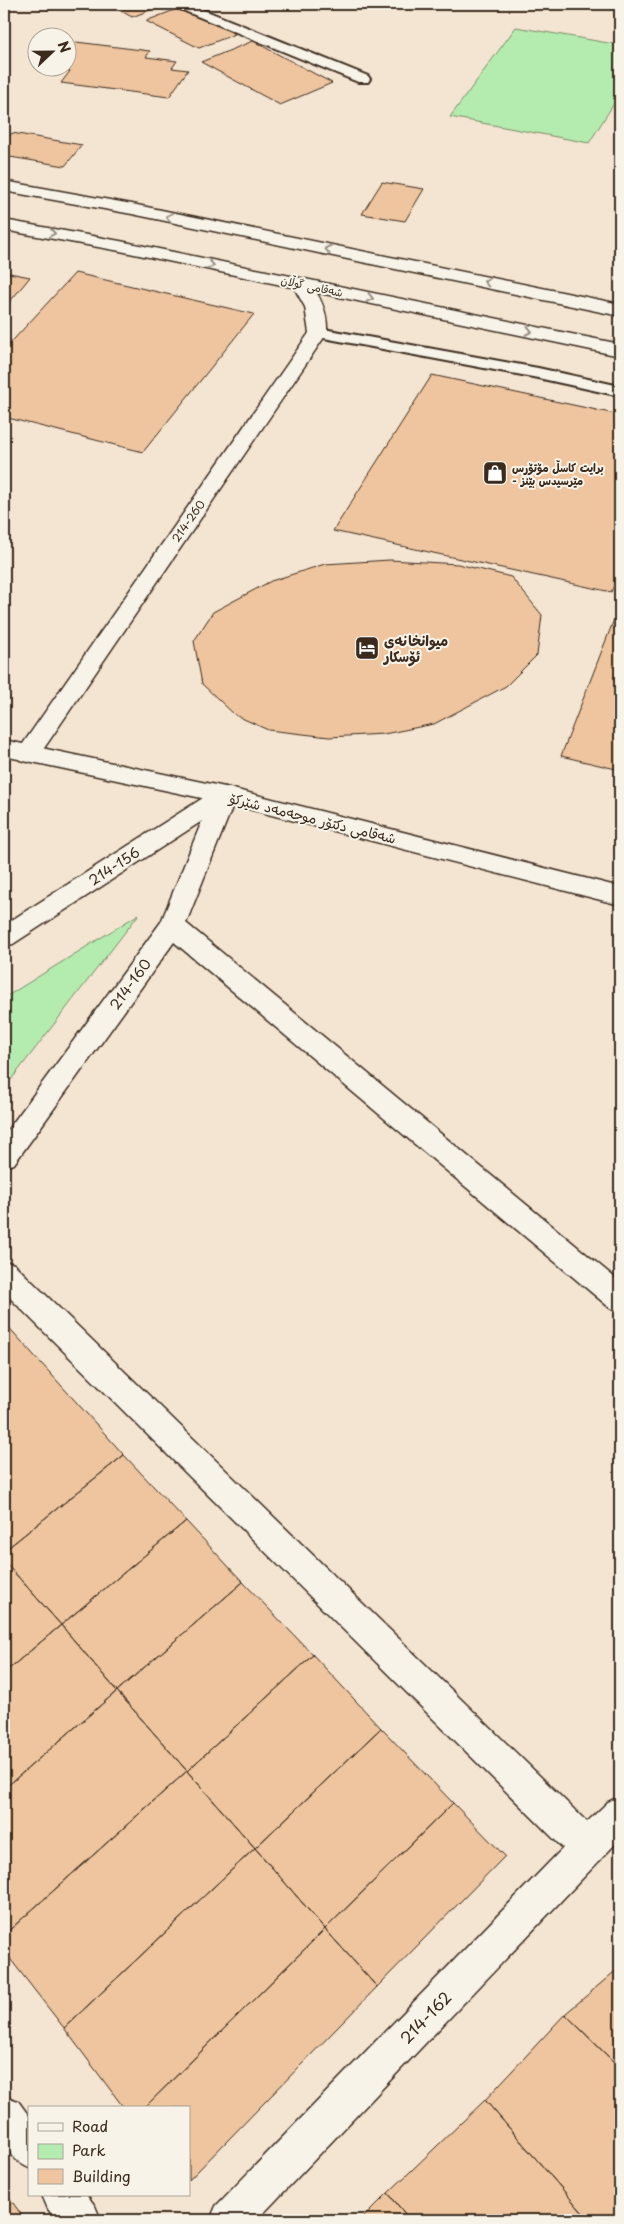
<svg xmlns="http://www.w3.org/2000/svg" width="624" height="2224" font-family="'Playpen Sans','Playpen Sans Arabic',sans-serif">
  <style>
    .green { fill: #b4ecaf; stroke: #788b66 }
    .building { fill: #eec59e; stroke: #3b2a1e }
    .lines { fill: none; stroke-linecap: round; stroke-linejoin: round }
    .service-casing { stroke: #3b2a1e; stroke-width: 4 }
    .minor-casing { stroke: #3b2a1e; stroke-width: 3 }
    .tertiary-casing { stroke: #3b2a1e; stroke-width: 3 }
    .primary-casing { stroke: #3b2a1e; stroke-width: 3 }
    .service { fill: #f7f3e8; fill-rule: evenodd }
    .minor { fill: #f7f3e8; fill-rule: evenodd }
    .tertiary { fill: #f7f3e8; fill-rule: evenodd }
    .primary { fill: #f7f3e8; fill-rule: evenodd }
    .oneway { stroke: #998e83 }
    .labels { text-anchor: middle; dominant-baseline: central; stroke-width: 4; stroke-linejoin: round; paint-order: stroke }
    .far-street-label { font-size: 11px; fill: #3b2a1e; stroke: #f7f3e8 }
    .far-poi-label { font-size: 11px; font-weight: bold; fill: #3b2a1e; stroke: #f7f3e8; text-anchor: start }
    .poi-label { font-size: 14px; font-weight: bold; fill: #3b2a1e; stroke: #f7f3e8; text-anchor: start }
    .street-label { font-size: 14px; fill: #3b2a1e; stroke: #f7f3e8 }
    .near-street-label { font-size: 16px; fill: #3b2a1e; stroke: #f7f3e8 }
  </style>
  <rect width="100%" height="100%" fill="#f4e5d2"/>
  <filter id="ink" filterUnits="userSpaceOnUse"><feTurbulence type="fractalNoise" baseFrequency=".02" numOctaves="2"/><feDisplacementMap in="SourceGraphic" scale="10" xChannelSelector="R" yChannelSelector="G"/><feConvolveMatrix kernelMatrix="1 2 1 2 8 2 1 2 1" color-interpolation-filters="sRGB"/></filter>
  <g filter="url(#ink)">
    <path class="green" d="M516,27l104,18v49l-31,49 -139,-26z
      M139,914l-135,175v-91z"/>
    <path class="building" d="M108,4h49l4,2 -29,11z
      M182,7l53,27 -36,14 -53,-27z
      M253,41l79,42 -52,22 -79,-43z
      M76,42l74,9 -4,6 31,4 -5,7 16,2 -19,27 -108,-14 9,-12 -16,-2 14,-1v-16z
      M12,133l70,12 -17,21 -61,-10v-14z
      M382,182l42,7 -19,32 -43,-7z
      M4,272l26,5 -26,32z
      M75,273l179,41 -111,138 -139,-35v-67z
      M432,375l188,40v159l-9,18 -278,-61z
      M390,560l68,4 53,13 31,38 -5,40 -31,31 -72,38 -50,10 -55,3 -61,-7 -33,-15 -33,-31 -8,-43 19,-29 58,-31 54,-17z
      M620,604v166l-59,-14z
      M4,1322l120,133 -120,96z
      M124,1455l62,66 -125,104 -57,-64v-10z
      M186,1521l57,61 -126,109 -56,-66z
      M4,1561l57,64 -57,48z
      M243,1582l70,73 -126,116 -70,-80z
      M61,1625l56,66 -113,98v-116z
      M313,1655l68,73 -126,120 -68,-77z
      M117,1691l70,80 -183,164v-146z
      M381,1728l72,75 -128,126 -70,-81z
      M187,1771l68,77 -191,180 -60,-77v-16z
      M453,1803l52,53 -128,131 -52,-58z
      M255,1848l70,81 -181,179h-20l-60,-80z
      M325,1929l52,58 -188,193v-72h-45z
      M620,1967v101l-55,-54z
      M565,2014l55,54v152h-31l-104,-120z
      M485,2100l104,120h-179l-22,-27z
      M4,2190l21,30h-21z
      M388,2193l22,27h-49z"/>
    <g class="lines">
      <defs>
        <path id="service" d="M173,4h16l179,72 2,3 -2,3h-10l-183,-75z
          M318,328l220,40 82,18v10l-82,-18 -225,-42 -3,-3 3,-3z"/>
        <path id="minor" d="M301,279l6,1c14,16 21,32 20,53l-291,427 -8,2 -8,-2 -4,-6 4,-6 289,-415 -4,-26 -13,-23 3,-4z
          M225,787l8,2 4,6 -51,128 434,359v30l-10,-4 -436,-366 -160,222 -10,3v-32l157,-213 41,-101 -189,123 -9,2v-21l213,-136z
          M4,1261l10,3 573,558 21,-20 12,-6v43l-363,381h-47l6,-14 347,-358 -559,-556z"/>
        <path id="tertiary" d="M4,740l221,47 395,100v18l-395,-102 -221,-47z
          M4,2096l14,5 11,15v52c-29,-13 -27,-41 -25,-72z
          M42,2195h45l8,11 6,14h-45l-8,-11z"/>
        <path id="primary" d="M4,181l128,23 488,100v12l-488,-102 -128,-23z
          M4,220l116,21 500,103v12l-500,-105 -116,-21z"/>
      </defs>
      <use href="#service" class="service-casing"/>
      <use href="#minor" class="minor-casing"/>
      <use href="#tertiary" class="tertiary-casing"/>
      <use href="#primary" class="primary-casing"/>
      <use href="#service" class="service"/>
      <use href="#minor" class="minor"/>
      <use href="#tertiary" class="tertiary"/>
      <use href="#primary" class="primary"/>
    </g>
    <defs><path id="oneway-chevron" d="M-2-3.5L2.5 0L-2 3.5" fill="none" stroke-width="1.6" stroke-linecap="round" stroke-linejoin="round" transform="scale(1.25)"/></defs>
    <g class="oneway">
      <use href="#oneway-chevron" transform="translate(169 217) rotate(-168)"/>
      <use href="#oneway-chevron" transform="translate(52 233) rotate(10)"/>
      <use href="#oneway-chevron" transform="translate(328 249) rotate(-168)"/>
      <use href="#oneway-chevron" transform="translate(211 265) rotate(12)"/>
      <use href="#oneway-chevron" transform="translate(487 282) rotate(-168)"/>
      <use href="#oneway-chevron" transform="translate(370 298) rotate(12)"/>
      <use href="#oneway-chevron" transform="translate(529 331) rotate(12)"/>
    </g>
  </g>
  <defs>
    <symbol id="shop-square" viewBox="-11 -11 22 22"><rect x="-9" y="-9" width="18" height="18" rx="4" fill="#3b2a1e" stroke="#f7f3e8"/><path d="M-5-2.5h2.3a2.7 3.5 0 0 1 5.4 0H5L5.5 6h-11ZM-1.5-2.5h3a1.5 2.3 0 0 0-3 0Z" fill="#fff"/></symbol>
    <symbol id="hotel-square" viewBox="-11 -11 22 22"><rect x="-9" y="-9" width="18" height="18" rx="4" fill="#3b2a1e" stroke="#f7f3e8"/><path d="M-6-4.5h1.5V1H6V5H4.5V3h-9V5H-6ZM-4 0a1.8 1.8 0 1 1 3.6 0ZM.5 0V-2.5h3Q6-2.5 6 0Z" fill="#fff"/></symbol>
  </defs>
  <g fill-rule="evenodd">
    <use href="#shop-square" x="481" y="459" width="28" height="28"/>
    <use href="#hotel-square" x="353" y="634" width="28" height="28"/>
  </g>
  <g class="labels">
    <g class="far-street-label">
      <text transform="translate(312 286) rotate(12)">شەقامی گوڵان</text>
      <text transform="translate(188 521) rotate(-55)">214-260</text>
    </g>
    <g class="far-poi-label">
      <text x="512" y="467">برایت کاسڵ مۆتۆرس<tspan x="512" dy="13">- مێرسیدس بێنز</tspan></text>
    </g>
    <g class="poi-label">
      <text x="384" y="640">میوانخانەی<tspan x="384" dy="16">ئۆسکار</tspan></text>
    </g>
    <g class="street-label">
      <text transform="translate(313 818) rotate(14)">شەقامی دکتۆر موحەمەد شێرکۆ</text>
      <text transform="translate(114 866) rotate(-33)">214-156</text>
      <text transform="translate(130 984) rotate(-54)">214-160</text>
    </g>
    <g class="near-street-label">
      <text transform="translate(425 2017) rotate(-46)">214-162</text>
    </g>
  </g>
  <rect width="624" height="2224" fill="none" stroke="#f7f3e8" stroke-width="20"/>
  <rect x="10" y="10" width="604" height="2204" fill="none" stroke="#3b2a1e" stroke-width="2" filter="url(#ink)"/>
  <rect x="28" y="2106" width="162" height="90" fill="#f7f3e8" stroke="#aca397"/>
  <rect x="38" y="2123" width="25" height="8" fill="#f7f3e8" stroke="#aca397"/>
  <text x="72" y="2132" font-size="15" fill="#3b2a1e">Road</text>
  <rect x="38" y="2144" width="25" height="15" fill="#b4ecaf" stroke="#aca397"/>
  <text x="72" y="2156" font-size="15" fill="#3b2a1e">Park</text>
  <rect x="38" y="2169" width="25" height="15" fill="#eec59e" stroke="#aca397"/>
  <text x="72" y="2182" font-size="15" fill="#3b2a1e">Building</text>
  <g transform="translate(52 52) rotate(68)"><circle r="24" fill="#f7f3e8" stroke="#aca397"/>
  <path d="M0-4L9 19L0 12L-9 19Z" fill="#3b2a1e"/>
  <text y="-8" font-size="14" font-weight="bold" text-anchor="middle" fill="#3b2a1e">N</text>
  </g>
</svg>
